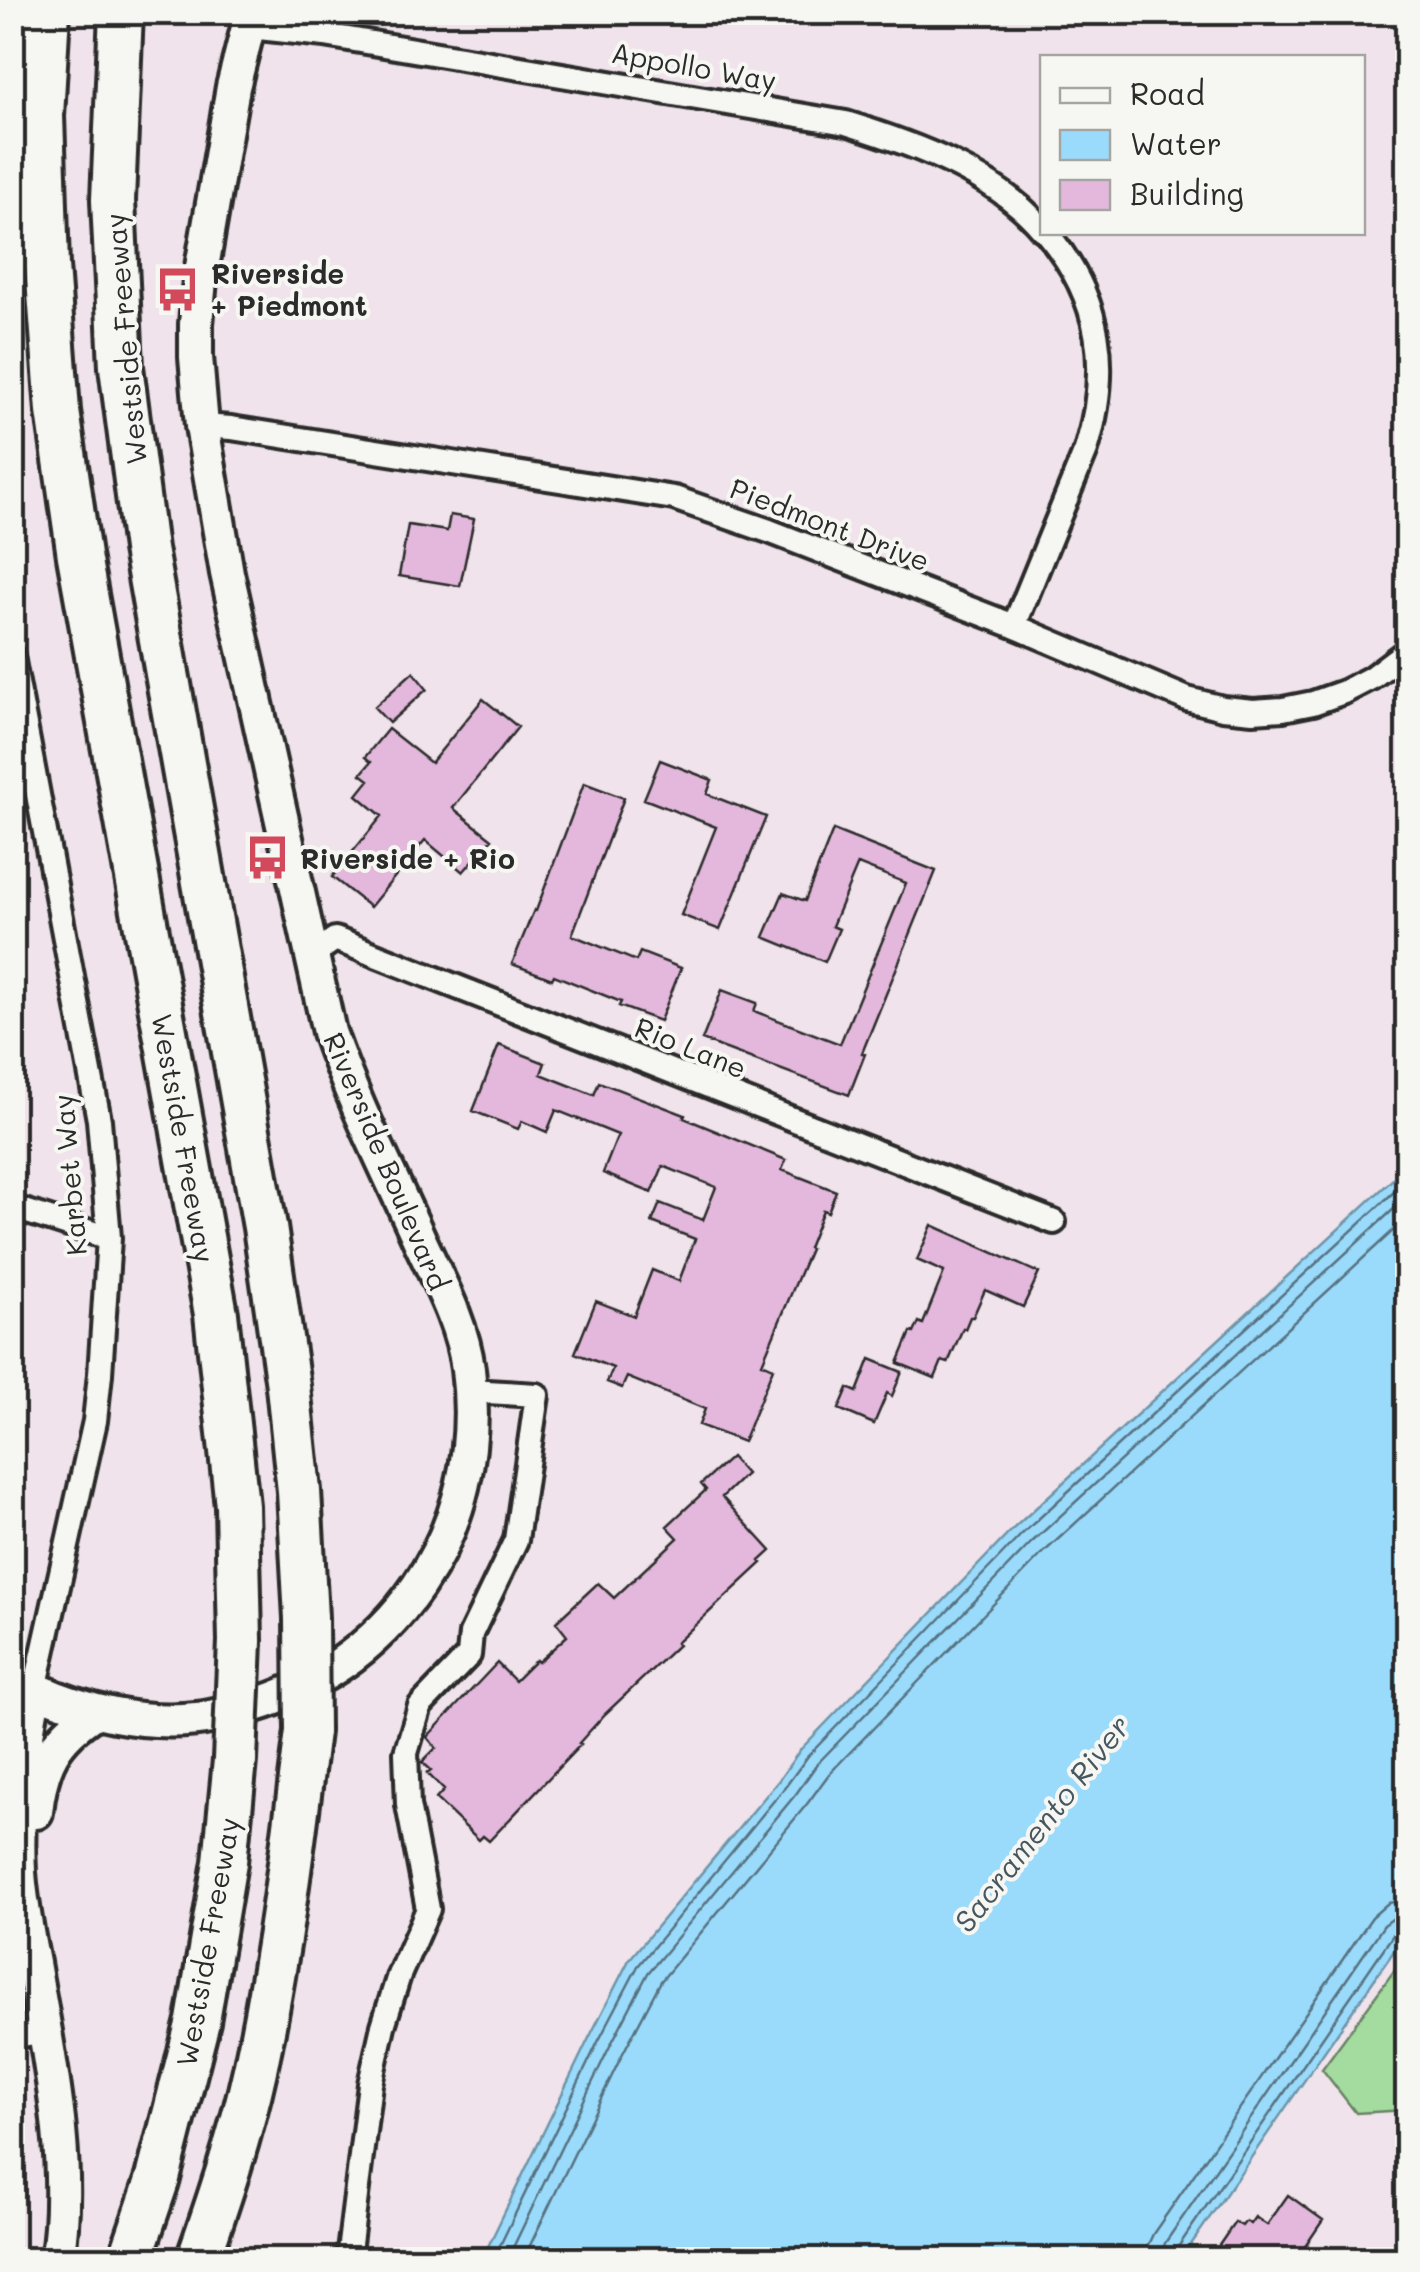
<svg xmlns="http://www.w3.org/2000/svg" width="1420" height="2272" font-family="Mali,sans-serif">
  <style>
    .green { fill: #a4db9f; stroke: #688365; stroke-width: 2.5 }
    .water { fill: #9adbfc; stroke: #6e95a8; stroke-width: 2.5 }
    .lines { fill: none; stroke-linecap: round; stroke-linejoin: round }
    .shore { stroke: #57717f; stroke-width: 2.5 }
    .building { fill: #e3b8dc; stroke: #2b2b2b; stroke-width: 2.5 }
    .street-casing { stroke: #2b2b2b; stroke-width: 30 }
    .secondary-casing { stroke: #2b2b2b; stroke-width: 40 }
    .highway-casing { stroke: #2b2b2b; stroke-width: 50 }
    .street { stroke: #f6f6f2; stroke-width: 22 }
    .secondary { stroke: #f6f6f2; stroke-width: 32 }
    .highway { stroke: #f6f6f2; stroke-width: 42 }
    .highway-bridge-casing { stroke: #2b2b2b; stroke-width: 50; stroke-linecap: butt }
    .highway-bridge { stroke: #f6f6f2; stroke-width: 42 }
    .labels { text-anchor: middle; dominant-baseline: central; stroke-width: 8; stroke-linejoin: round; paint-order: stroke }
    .street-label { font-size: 28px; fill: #2b2b2b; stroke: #f6f6f2 }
    .poi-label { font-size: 28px; font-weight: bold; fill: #2b2b2b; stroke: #f6f6f2; text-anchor: start }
    .water-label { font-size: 30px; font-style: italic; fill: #47575f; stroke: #f6f6f2 }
  </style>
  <rect width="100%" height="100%" fill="#f0e3eb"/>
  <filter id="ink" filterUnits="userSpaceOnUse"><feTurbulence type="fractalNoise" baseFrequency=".01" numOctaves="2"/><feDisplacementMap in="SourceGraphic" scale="20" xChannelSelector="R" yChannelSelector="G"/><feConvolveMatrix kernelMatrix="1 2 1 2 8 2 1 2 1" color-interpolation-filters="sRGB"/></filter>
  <g filter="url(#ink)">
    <path class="green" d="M1407,1953v157l-51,3 -34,-44z"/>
    <path class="water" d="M1407,1166v766l-226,327h-699l107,-221 40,-78 150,-180 21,-30 215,-223z"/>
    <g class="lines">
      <path class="shore" d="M493,2260l105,-218 40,-76 148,-180 22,-30 214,-222 386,-355
        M507,2260l102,-212 39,-75 148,-179 21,-30 214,-221 377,-347
        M523,2260l99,-205 39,-74 146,-177 22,-30 213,-220 366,-337
        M1146,2260l1,-13 6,-13 219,-317 16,-14 20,-3
        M1161,2260l4,-17 219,-318 11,-8 13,-2
        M1174,2260l2,-10 219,-318 5,-4 8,-1"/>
    </g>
    <path class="building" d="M450,515l24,4 -14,67 -61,-10 9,-51 39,6z
      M413,672l14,17 -38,34 -15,-16z
      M483,699l35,28 -65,81 39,31 -29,33 -38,-32 -55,67 -38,-30 50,-61 -25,-21 12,-15 -8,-6 10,-12 -6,-5 23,-28 43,34z
      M660,760l52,20 -5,14 59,23 -46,113 -39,-15 35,-88 -72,-28z
      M584,783l40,15 -52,137 64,26 4,-9 41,16 -21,53 -41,-15 2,-4 -67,-27 -2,4 -40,-15 22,-54 2,1z
      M833,830l103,41 -74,182 3,1 -16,41 -147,-55 20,-50 35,13 -3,8 86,33 66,-161 -48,-19 -26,62 7,3 -14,33 -61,-25 19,-44 22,8z
      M499,1045l46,18 -4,11 53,21 5,-13 86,33 -1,3 102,42 -4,10 54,21 -8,21 -5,-2 -15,38 2,1 -48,114 11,5 -30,74 -44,-17 6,-16 -78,-32 -5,11 -15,-6 6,-14 -38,-15 21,-52 38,15 18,-46 27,11 16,-42 -43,-17 8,-19 43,17 13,-33 -53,-21 -11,27 -49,-20 15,-38 -62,-25 -9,22 -25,-11 -4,8 -45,-18z
      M932,1225l107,48 -16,34 -38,-17 -12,27h-3l-5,12 -2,-1 -15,35 -6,-2 -7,17 -37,-15 13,-31 3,1 5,-11 4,2 21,-52 -27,-12z
      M870,1359l32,13 -10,24 -5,-3 -13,31 -35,-15 9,-21 9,4z
      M731,1457l15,17 -24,23 49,54 -11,10 2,2 -86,80 2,2 -73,69 -26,29 2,1 -92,97 -6,-5 -4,4 -43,-41 8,-9 -17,-17 4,-3 -9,-8 14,-14 -9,-11 70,-74 18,18 21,-21 2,2 29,-26 -11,-14 42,-39 16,15 64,-60 -11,-12 39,-36 -5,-6z
      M1288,2195l35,25 -27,40h-87l26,-38 7,4 4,-5 4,3 5,-7 12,8z"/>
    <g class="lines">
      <defs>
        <path id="street" d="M249,27l76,8 521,88c67,21 149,50 196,106
          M202,426l29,2 443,70 95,33 245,95 173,73 36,9 30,3 30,-2 30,-6 31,-11 27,-14 37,-28
          M1014,626l72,-176c25,-82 16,-151 -40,-218
          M12,656l87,464 10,118 -9,136 -5,47 -60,268 -23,-11
          M311,956l24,-17 719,283
          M12,1207l97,31
          M12,2037l32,-6
          M348,2260l22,-176 13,-58 16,-51 29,-66 -20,-104 -2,-52 14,-47 49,-51 2,-21 45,-94 21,-145 -67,-4"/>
        <path id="secondary" d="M36,1812c5,-48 18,-74 59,-100
          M57,2260c16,-94 -8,-204 -24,-297 -6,-30 -12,-61 -14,-91 -3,-63 4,-122 16,-183 50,23 107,36 162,30 13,-1 25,-5 37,-8 158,-38 255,-181 234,-342 -6,-46 -29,-87 -48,-128 -31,-69 -66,-137 -91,-209l-102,-459 -25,-147 -6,-69v-33l4,-45 33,-192 19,-75"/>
        <path id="highway" d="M48,12l-6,104 5,150 11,145 21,145 137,758 21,192 3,135
          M121,12l-8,188 8,167 24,182 120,678 23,159 11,105 7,127
          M130,2260l28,-82 40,-157 27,-159 10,-102
          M198,2260c22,-63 43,-126 57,-190 24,-112 38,-226 52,-339"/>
      </defs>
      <use href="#street" class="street-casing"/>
      <use href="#secondary" class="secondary-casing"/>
      <use href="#highway" class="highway-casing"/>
      <use href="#street" class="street"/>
      <use href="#secondary" class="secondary"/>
      <use href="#highway" class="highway"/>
      <defs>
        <path id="highway-bridge" d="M306,1618l1,113
          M235,1760l5,-119"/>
      </defs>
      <use href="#highway-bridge" class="highway-bridge-casing"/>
      <use href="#highway-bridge" class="highway-bridge"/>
    </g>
  </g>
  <defs>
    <symbol id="bus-bare" viewBox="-9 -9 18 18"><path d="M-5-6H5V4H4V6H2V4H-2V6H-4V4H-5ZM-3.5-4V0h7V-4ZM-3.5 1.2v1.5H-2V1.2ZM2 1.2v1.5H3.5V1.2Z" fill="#d1495b" stroke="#f6f6f2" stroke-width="2.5" paint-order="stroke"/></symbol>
  </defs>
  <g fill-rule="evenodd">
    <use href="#bus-bare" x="146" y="258" width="63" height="63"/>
    <use href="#bus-bare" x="236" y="826" width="63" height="63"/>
  </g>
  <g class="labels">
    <g class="street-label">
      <text transform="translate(694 66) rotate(10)">Appollo Way</text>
      <text transform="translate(125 339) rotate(-95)">Westside Freeway</text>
      <text transform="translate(830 524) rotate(21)">Piedmont Drive</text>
      <text transform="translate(691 1047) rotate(22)">Rio Lane</text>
      <text transform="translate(184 1138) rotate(80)">Westside Freeway</text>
      <text transform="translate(387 1161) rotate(67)">Riverside Boulevard</text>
      <text transform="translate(69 1175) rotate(-95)">Karbet Way</text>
      <text transform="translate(207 1942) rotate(-80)">Westside Freeway</text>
    </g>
    <g class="poi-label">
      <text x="211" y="273">Riverside<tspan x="211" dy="32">+ Piedmont</tspan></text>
      <text x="300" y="858">Riverside + Rio</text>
    </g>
    <g class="water-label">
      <text transform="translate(1041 1823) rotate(-52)">Sacramento River</text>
    </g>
  </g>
  <rect width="1420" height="2272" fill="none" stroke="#f6f6f2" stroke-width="50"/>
  <rect x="25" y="25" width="1370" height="2222" fill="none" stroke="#2b2b2b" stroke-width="4" filter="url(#ink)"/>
  <rect x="1040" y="55" width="325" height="180" fill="#f6f6f2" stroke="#a5a5a2" stroke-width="2.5"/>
  <rect x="1060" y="88" width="50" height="15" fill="#f6f6f2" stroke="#a5a5a2" stroke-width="2.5"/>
  <text x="1130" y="105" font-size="30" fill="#2b2b2b">Road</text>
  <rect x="1060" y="130" width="50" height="30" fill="#9adbfc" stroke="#a5a5a2" stroke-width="2.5"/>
  <text x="1130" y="155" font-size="30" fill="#2b2b2b">Water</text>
  <rect x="1060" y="180" width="50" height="30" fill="#e3b8dc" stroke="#a5a5a2" stroke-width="2.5"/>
  <text x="1130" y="205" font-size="30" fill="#2b2b2b">Building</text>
</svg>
